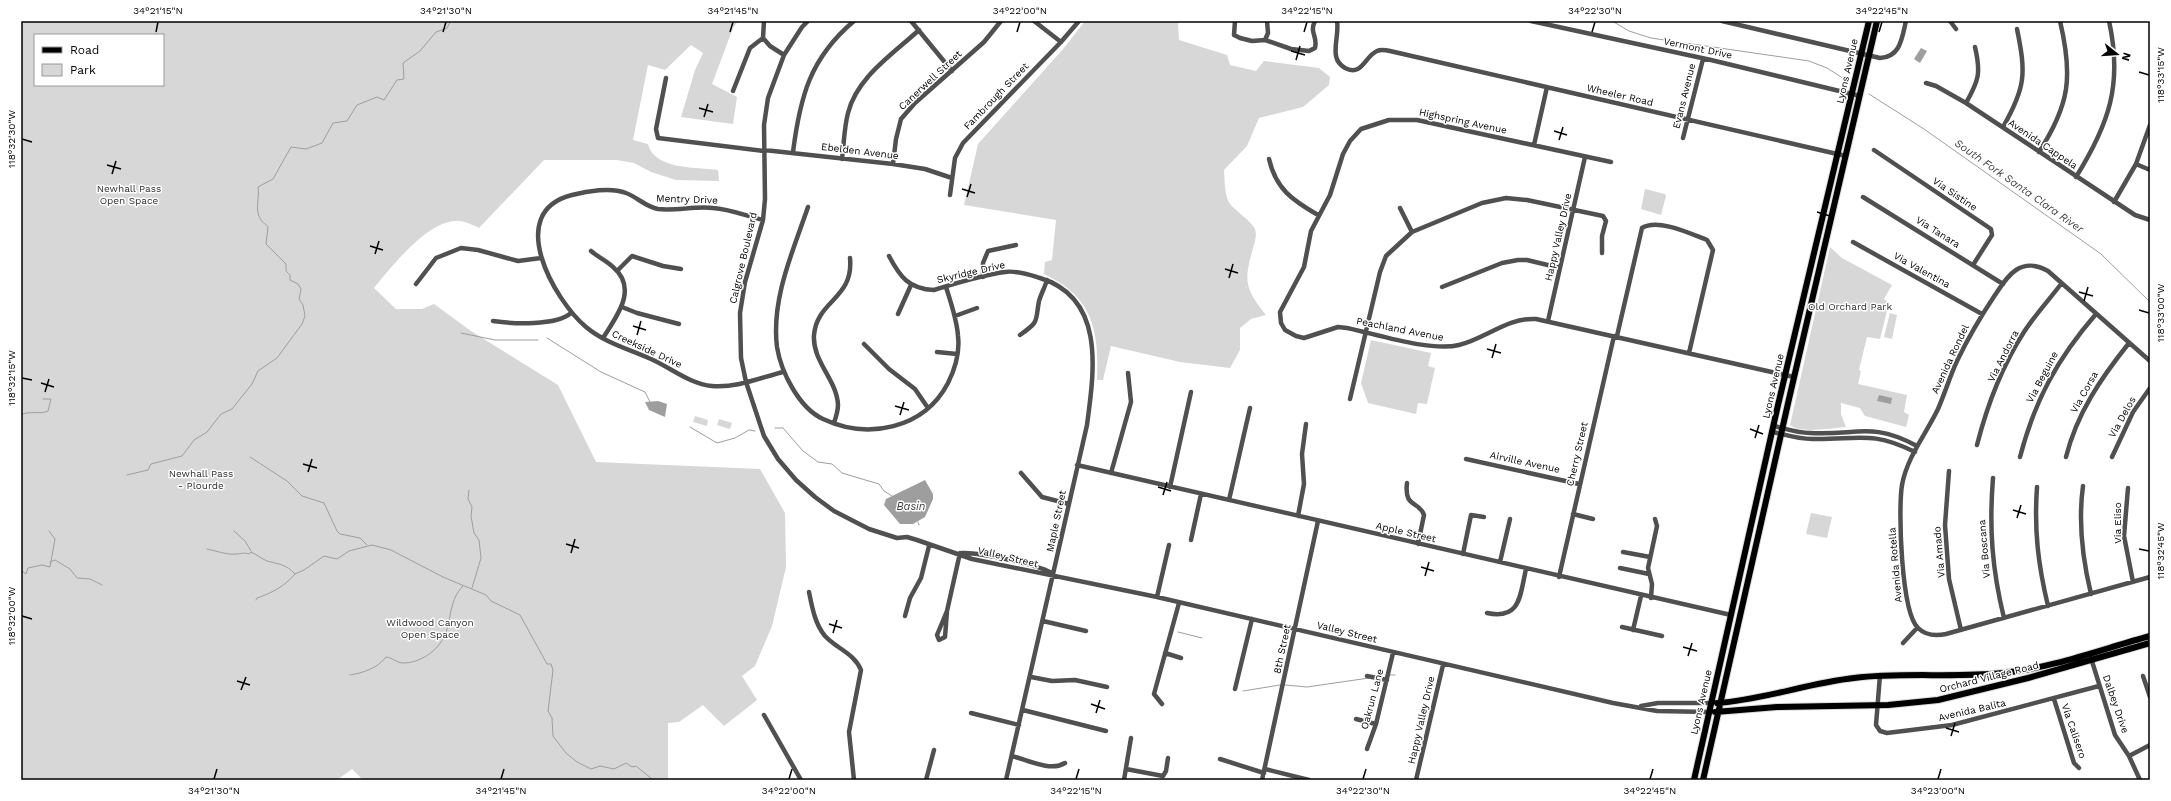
<svg xmlns="http://www.w3.org/2000/svg" width="2171" height="801" font-family="'Work Sans',sans-serif">
  <style>
    .green { fill: #d7d7d7; fill-rule: evenodd }
    .water { fill: #9e9e9e }
    .lines { fill: none; stroke-linecap: round; stroke-linejoin: round }
    .stream { stroke: #9e9e9e; stroke-width: 1 }
    .major-casing { stroke: #dbdbdb; stroke-width: 8 }
    .minor { stroke: #505050; stroke-width: 4.5 }
    .major { stroke: #000; stroke-width: 6 }
    .ticks { fill: none; stroke: #000; stroke-width: 1.5 }
    .labels { text-anchor: middle; dominant-baseline: central; stroke-width: 3; stroke-linejoin: round; paint-order: stroke }
    .street-label { font-size: 10px; fill: #000; stroke: #fff }
    .park-label { font-size: 10px; fill: #2e2e2e; stroke: #fff }
    .water-label { font-size: 11px; font-style: italic; fill: #3f3f3f; stroke: #fff }
    .neatline { fill: none; stroke: #000; stroke-width: 1.5 }
    .ticks-label { font-size: 10px; text-anchor: middle; fill: #000 }
  </style>
  <rect width="100%" height="100%" fill="#fff"/>
  <path class="green" d="M21,21h717l-5,7 -21,56 25,13 -4,27 -52,-7 14,-47 8,-17 -12,-8 -26,25 -17,-5 -15,75 15,4c6,26 49,23 70,26l1,11 -43,-1 -25,-8 -17,-9 -17,-3h-73l-65,68c-7,-3 -16,-8 -24,-7 -28,1 -64,46 -81,67l22,21h26l12,-5 37,27 87,54 38,77 164,7 25,44 1,54 -14,59 -17,40 -13,10 15,24 -33,26 -21,-21 -24,17 -11,1v57h-305l-11,-11 -15,11h-316zM35,35h128v50h-128z
    M1085,21h95l-2,3 1,16 48,15 3,10 26,6 8,-10 55,7 11,9 -1,8 -26,22 -44,11 -12,28 -23,24c1,11 0,27 7,35 7,8 19,15 24,24 2,6 0,13 -2,19 -9,32 -9,40 13,67l-15,4 -11,9v22l-10,18 -50,-6 -69,-16 -8,34h-6c2,-50 -4,-83 -53,-106l1,-12 7,-2 4,-40 -92,-15 14,-61 86,-96z
    M1645,189l20,5 1,2 -5,19 -20,-6z
    M1830,247l12,11 50,27 -8,14 5,4 -9,36 -13,-2 -8,33 2,1 -3,13 49,11 -3,17 5,3 -3,12 -37,-10 -4,-1 -5,-8 -19,-5v11l5,13c-14,1 -46,7 -56,-2z
    M1890,313l7,2 -5,24 -8,-2z
    M1371,340l60,13 -3,13 7,2 -8,36 -9,-1 -2,11 -48,-11 -7,-20z
    M695,416l13,4 -1,6 -14,-4z
    M719,419l13,4 -2,6 -13,-4z
    M1811,513l21,4 -5,21 -21,-4z"/>
  <path class="water" d="M1921,48l6,3 -7,12 -6,-4z
    M1879,395l13,3 -1,6 -14,-3z
    M658,401l9,3 -2,13 -16,-7 -4,-8z
    M925,480l8,14v5l-8,18 -12,7h-13l-16,-19 2,-6z"/>
  <g class="lines">
    <path class="stream" d="M1612,21l17,10 22,7 158,23 18,7 22,14
      M1869,94l55,35 177,125 49,48
      M461,333l34,7h43
      M547,338l54,34 44,20 6,12
      M21,415c7,-5 19,0 27,-4l3,-12h-8
      M690,427l27,16 18,-5 14,-8 6,1
      M775,428h8l20,23 15,11 14,2 10,9 37,11 5,7 8,5
      M250,457l37,24 15,15 22,7 13,28 3,3 20,4 7,7
      M127,475l21,-5 3,-6 31,-8 12,-16 13,-8 14,-18 11,-5 20,-25 6,-13 19,-13 25,-34 3,-8 -2,-11 -4,-6 2,-10 -3,-5 -8,-4v-5l-4,-4v-7l-20,-20 2,-17c-2,-3 -5,-4 -7,-7 -7,-10 -1,-23 -3,-33l15,-8 18,-32 15,2 16,-6 11,-20 14,-2 10,-16 20,-8 7,3 13,-20 7,-1 -1,-16 17,-12 16,-19 11,-4 4,-7
      M469,490l-1,9 4,8 -1,9 3,17 5,7 2,18 -9,30
      M21,507v-1
      M918,522l1,3
      M234,531l11,10 6,10
      M207,549c10,2 20,6 29,5 6,0 7,-2 13,0l2,-2c5,2 11,7 16,9 11,3 19,3 28,13l9,-4 20,-14 13,3 12,-8 23,-6 19,5 52,27 43,18 5,6 29,14 27,49h4l2,6 -5,41 4,7 1,18 13,17 11,9 14,7 9,-3 14,3 12,-6 6,4 4,-1 16,13 10,1
      M50,562l5,-2 15,9 7,9 13,1 12,6
      M21,570l5,4 2,-6 14,-3 8,2 5,-28 -6,-8
      M256,600l1,-2c15,-5 28,-12 38,-24
      M1178,632l24,6
      M350,675c13,-2 28,-7 36,-18 7,1 11,6 17,6 17,0 35,-12 42,-28 7,-18 4,-35 18,-49
      M1390,675h5
      M1285,685l22,2 62,-9
      M1243,691l37,-6"/>
    <defs>
      <path id="major" d="M1717,703c46,-3 91,-20 137,-25 49,-6 99,0 149,-5 49,-5 99,-24 147,-37
        M1715,712l62,-5 111,-2 50,-5 90,-22 122,-35
        M1694,780l84,-375 91,-384
        M1703,780l86,-381 88,-378"/>
    </defs>
    <use href="#major" class="major-casing"/>
    <path class="minor" d="M764,21l-1,17 7,8 14,9
      M808,21l-6,6 -18,28 -16,43 -4,27 1,74 -2,21 -18,62 -5,31 1,45 5,24 18,54 14,23 18,21 19,17 19,14 35,18 28,9 10,-1 10,3 55,19 185,38 456,106 44,8 52,1
      M911,21l41,50
      M1034,21l27,21
      M1235,21l-1,14 6,3 12,3 13,-1 26,9 18,2 6,-3c3,-12 -6,-15 0,-27
      M1337,21c2,12 -3,23 -1,35 1,5 4,9 9,12 17,9 20,-12 32,-17 4,-2 9,-1 13,0l456,105
      M1531,21l180,39 149,36
      M1722,21l158,37c21,-1 22,-21 26,-37
      M1950,21l6,8
      M1265,40l3,-7 -1,-12
      M666,78l-10,51 2,9 106,13
      M1926,83l10,3 30,17 169,112 15,5
      M733,91l17,-43 13,-10
      M1966,103c13,-23 15,-30 9,-56
      M2003,127c23,-40 23,-54 14,-98
      M1683,138l20,-79
      M1534,145l13,-58
      M764,150l129,14 32,5 27,9
      M1874,150l117,79 1,6 -19,30
      M793,152c7,-55 17,-94 61,-131
      M2039,152c31,-48 34,-76 21,-131
      M842,159c2,-15 2,-31 6,-46 9,-36 45,-59 71,-83
      M1269,159c7,30 23,41 49,56
      M1611,162l-194,-42h-28l-28,9 -11,12 -7,13 -13,41 -19,36 -7,36 -24,45 1,11 4,7 11,6 8,2 34,-11 9,1c29,6 83,24 112,17 26,-6 49,-28 77,-26l258,58
      M893,164l3,-25 5,-20 14,-16 69,-61 17,-21
      M2136,164l14,6
      M2076,177c33,-53 47,-93 33,-156
      M950,195l5,-37 8,-15 98,-101 18,-21
      M1863,197l140,87
      M2114,202l22,-38 14,-39
      M808,207c-15,44 -37,92 -31,140 4,25 22,61 46,72 45,21 101,10 125,-36 7,-14 12,-30 10,-47 -1,-16 -7,-33 -12,-49
      M1400,208l12,24
      M763,220c-17,-4 -33,-11 -50,-12 -18,-2 -37,3 -55,1 -12,-2 -21,-12 -32,-16 -15,-6 -39,-2 -54,2 -68,17 -18,105 14,132 19,16 43,22 65,32 20,9 39,25 61,27 24,2 48,-8 71,-14
      M1853,242l129,72
      M591,251c7,6 16,10 22,16 26,22 3,50 -10,71
      M889,256c11,21 20,33 45,34 23,-7 47,-15 71,-18 11,-2 25,3 35,6 66,20 54,94 47,147l-81,355
      M617,271l15,-15 31,10 18,3
      M983,277v-14l5,-12 28,-6
      M416,284l20,-26 25,-10 17,2 40,11 23,-3
      M1442,287l60,-24 16,-3h9l33,8
      M622,307l15,6 42,11
      M898,314l13,-29
      M955,316l22,-8
      M493,321c20,3 63,5 78,-8
      M1548,321l37,-164
      M1020,335c20,-14 15,-13 19,-34 2,-7 6,-14 8,-21
      M1617,336l25,-108c16,-10 49,6 65,12l6,10 -24,103
      M864,344l25,25 26,20 13,19
      M937,352l20,2
      M2150,361l-102,-90c-11,-6 -21,-8 -32,-1 -9,6 -15,16 -21,25 -14,21 -27,43 -38,66 -7,15 -12,32 -19,48 -12,25 -31,48 -36,76 -4,24 -1,127 16,143 8,8 18,8 28,6l204,-57
      M1350,399l30,-127 6,-16 26,-24 70,-29 24,-5 21,2 76,16 3,5 -4,15v17
      M834,423c2,-6 4,-12 4,-18 -1,-25 -26,-44 -24,-70 3,-35 40,-36 36,-77
      M1774,426c12,3 24,7 36,7 46,3 61,-12 107,13
      M1773,432c13,3 26,7 39,7 45,1 59,-9 103,13
      M1977,445c10,-39 25,-79 47,-113 11,-17 25,-32 37,-48
      M2020,457c15,-57 37,-98 76,-143
      M2066,457c11,-44 35,-79 63,-114
      M2112,457l21,-45 17,-24
      M1466,459l113,25
      M1077,465l654,150
      M1949,471l-4,54 4,54 12,51
      M1021,473l21,24 27,7
      M1111,473l20,-71 -3,-29
      M1993,478c-4,50 -1,91 11,140
      M1407,483c-3,26 12,17 17,32l-6,29
      M2083,486c-5,37 -1,71 8,108
      M1170,487l21,-95
      M2037,487c-3,43 1,77 11,119
      M2128,488l-4,48 9,46
      M1229,500l21,-92
      M1573,514l20,5
      M1298,516l6,-32 -2,-30 4,-30
      M1191,540l10,-46
      M1623,552l27,5
      M962,553c16,-1 80,12 91,21
      M1463,554l8,-39 13,2
      M1500,562l10,-43
      M1620,568l29,6
      M1559,577l55,-241
      M809,592c3,15 6,32 16,44 12,13 29,17 36,34l-12,62 5,48
      M1157,597l12,-52
      M1651,598l1,-14 -4,-16 9,-42 -2,-7
      M947,611l-10,24 2,5 6,-3 2,-26 13,-58
      M1487,613c34,7 33,-18 39,-44
      M905,616l5,-18 11,-20 8,-32
      M1043,621l43,10
      M1622,627l40,9
      M1633,630l8,-34
      M1903,643l14,-15
      M1165,653l16,5
      M2091,658l24,77 14,21 11,24
      M1880,675l-4,50 4,6 7,2 65,-8 147,-39
      M1367,676l20,4
      M2143,676l7,21
      M1031,677l21,4 23,-1 32,7
      M1235,689l17,-70
      M2054,699l20,64 5,5
      M1162,704l-8,-10 25,-91
      M1641,706l17,-3h53
      M1023,710l83,21
      M971,713l48,12
      M764,715l37,65
      M1356,719l20,5
      M1367,749l9,-25 17,-71
      M1012,756c15,4 39,16 53,7
      M2129,756l21,-11
      M1220,759l44,14
      M1126,769l37,7 3,-5 2,-13
      M1265,769l44,11
      M926,780l8,-30
      M1124,780l7,-42
      M1262,780l56,-259
      M1416,780l27,-115"/>
    <use href="#major" class="major"/>
  </g>
  <path class="ticks" d="M156,32l2,-10M443,32l3,-10M730,32l3,-10M1017,32l3,-10M1304,32l3,-10M1592,32l3,-10M1879,32l3,-10M1291,51l14,4M1296,60l4,-14M2139,72l10,3M699,108l14,4M704,117l4,-13M1554,131l13,4M22,139l10,3M1559,140l4,-13M107,165l14,4M112,174l4,-13M962,189l13,4M967,197l4,-13M1817,212l13,4M1821,220l4,-13M370,246l13,4M375,254l4,-13M1225,269l13,4M1229,278l4,-14M2079,292l14,4M2084,301l4,-14M2139,310l10,3M633,326l13,4M637,335l4,-14M1487,349l14,4M1492,358l4,-14M22,378l10,2M41,383l13,4M45,392l4,-13M895,406l14,4M900,415l4,-13M1750,429l13,5M1755,438l4,-13M303,464l14,4M308,472l4,-13M1158,487l13,4M1163,495l4,-13M2013,510l13,4M2017,518l4,-13M566,544l13,4M2139,549l10,2M571,553l4,-14M1421,567l13,4M1425,576l4,-14M22,616l10,3M829,624l13,4M833,633l4,-13M1683,647l14,4M1688,656l4,-13M237,681l13,4M241,690l5,-13M1091,704l14,5M1096,713l4,-13M1946,728l13,4M1951,736l4,-13M214,779l3,-10M501,779l3,-10M789,779l3,-10M1076,779l3,-10M1363,779l3,-10M1650,779l3,-10M1938,779l3,-10"/>
  <g class="labels">
    <g class="street-label">
      <text transform="translate(1698 48) rotate(12)">Vermont Drive</text>
      <text transform="translate(1847 71) rotate(-77)">Lyons Avenue</text>
      <text transform="translate(930 80) rotate(-43)">Canerwell Street</text>
      <text transform="translate(1620 95) rotate(13)">Wheeler Road</text>
      <text transform="translate(996 96) rotate(-46)">Fambrough Street</text>
      <text transform="translate(1684 96) rotate(-76)">Evans Avenue</text>
      <text transform="translate(1463 121) rotate(12)">Highspring Avenue</text>
      <text transform="translate(2043 144) rotate(34)">Avenida Cappela</text>
      <text transform="translate(860 151) rotate(7)">Ebelden Avenue</text>
      <text transform="translate(1955 194) rotate(34)">Via Sistine</text>
      <text transform="translate(687 199) rotate(2)">Mentry Drive</text>
      <text transform="translate(1938 232) rotate(32)">Via Tanara</text>
      <text transform="translate(1558 237) rotate(-77)">Happy Valley Drive</text>
      <text transform="translate(743 258) rotate(-77)">Calgrove Boulevard</text>
      <text transform="translate(1922 270) rotate(29)">Via Valentina</text>
      <text transform="translate(971 272) rotate(-13)">Skyridge Drive</text>
      <text transform="translate(1400 329) rotate(11)">Peachland Avenue</text>
      <text transform="translate(647 349) rotate(25)">Creekside Drive</text>
      <text transform="translate(2003 356) rotate(-63)">Via Andorra</text>
      <text transform="translate(1950 359) rotate(-65)">Avenida Rondel</text>
      <text transform="translate(2042 377) rotate(-62)">Via Beguine</text>
      <text transform="translate(1773 386) rotate(-77)">Lyons Avenue</text>
      <text transform="translate(2084 392) rotate(-61)">Via Corsa</text>
      <text transform="translate(2122 417) rotate(-61)">Via Delos</text>
      <text transform="translate(1577 454) rotate(-77)">Cherry Street</text>
      <text transform="translate(1525 462) rotate(12)">Airville Avenue</text>
      <text transform="translate(1056 521) rotate(-78)">Maple Street</text>
      <text transform="translate(2117 523) rotate(-90)">Via Eliso</text>
      <text transform="translate(1406 532) rotate(13)">Apple Street</text>
      <text transform="translate(1984 549) rotate(-95)">Via Boscana</text>
      <text transform="translate(1939 552) rotate(-95)">Via Amado</text>
      <text transform="translate(1008 557) rotate(13)">Valley Street</text>
      <text transform="translate(1895 565) rotate(-95)">Avenida Rotella</text>
      <text transform="translate(1347 632) rotate(14)">Valley Street</text>
      <text transform="translate(1282 649) rotate(-78)">8th Street</text>
      <text transform="translate(1989 677) rotate(-14)">Orchard Village Road</text>
      <text transform="translate(1372 699) rotate(-75)">Oakrun Lane</text>
      <text transform="translate(1701 702) rotate(-77)">Lyons Avenue</text>
      <text transform="translate(2116 704) rotate(71)">Dalbey Drive</text>
      <text transform="translate(1972 710) rotate(-13)">Avenida Balita</text>
      <text transform="translate(1421 720) rotate(-77)">Happy Valley Drive</text>
      <text transform="translate(2074 731) rotate(71)">Via Calisero</text>
    </g>
    <g class="park-label">
      <text x="129" y="188">Newhall Pass<tspan x="129" dy="12">Open Space</tspan></text>
      <text x="1850" y="306">Old Orchard Park</text>
      <text x="201" y="473">Newhall Pass<tspan x="201" dy="12">- Plourde</tspan></text>
      <text x="430" y="622">Wildwood Canyon<tspan x="430" dy="12">Open Space</tspan></text>
    </g>
    <g class="water-label">
      <text transform="translate(2019 186) rotate(35)">South Fork Santa Clara River</text>
      <text x="911" y="506">Basin</text>
    </g>
  </g>
  <rect width="2171" height="801" fill="none" stroke="#ffffff" stroke-width="44"/>
  <rect x="34" y="34" width="130" height="52" fill="#ffffff" stroke="#999999"/>
  <rect x="42" y="47" width="20" height="6" fill="#000000" stroke="#999999"/>
  <text x="70" y="54" font-size="12" fill="#000000">Road</text>
  <rect x="42" y="64" width="20" height="12" fill="#d7d7d7" stroke="#999999"/>
  <text x="70" y="74" font-size="12" fill="#000000">Park</text>
  <g transform="translate(2117 54) rotate(107)" stroke="#ffffff" stroke-width="3" paint-order="stroke">
  <path d="M0-3L7 15L0 10L-7 15Z" fill="#000000"/>
  <text y="-6" font-size="11" font-weight="bold" text-anchor="middle" fill="#000000">N</text>
  </g>
  <rect x="22" y="22" width="2127" height="757" class="neatline"/>
  <g class="ticks-label">
    <text x="158" y="14">34°21'15"N</text>
    <text x="446" y="14">34°21'30"N</text>
    <text x="733" y="14">34°21'45"N</text>
    <text x="1020" y="14">34°22'00"N</text>
    <text x="1307" y="14">34°22'15"N</text>
    <text x="1595" y="14">34°22'30"N</text>
    <text x="1882" y="14">34°22'45"N</text>
    <text transform="translate(2160 75) rotate(-90)" y="4">118°33'15"W</text>
    <text transform="translate(11 139) rotate(-90)" y="4">118°32'30"W</text>
    <text transform="translate(2160 313) rotate(-90)" y="4">118°33'00"W</text>
    <text transform="translate(11 378) rotate(-90)" y="4">118°32'15"W</text>
    <text transform="translate(2160 551) rotate(-90)" y="4">118°32'45"W</text>
    <text transform="translate(11 616) rotate(-90)" y="4">118°32'00"W</text>
    <text x="214" y="794">34°21'30"N</text>
    <text x="501" y="794">34°21'45"N</text>
    <text x="789" y="794">34°22'00"N</text>
    <text x="1076" y="794">34°22'15"N</text>
    <text x="1363" y="794">34°22'30"N</text>
    <text x="1650" y="794">34°22'45"N</text>
    <text x="1938" y="794">34°23'00"N</text>
  </g>
</svg>
